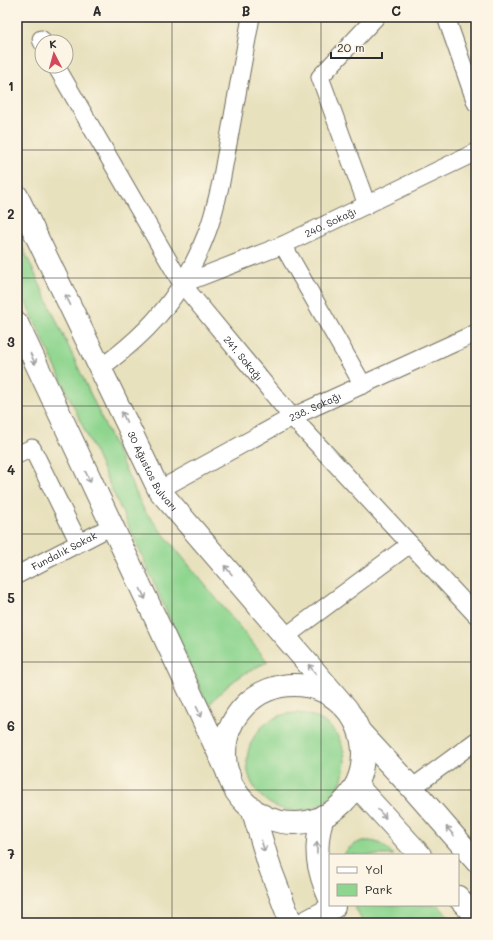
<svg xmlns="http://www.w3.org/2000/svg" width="493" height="940" font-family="Mali,sans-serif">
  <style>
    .green { fill: #8ed58f; stroke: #5c805d }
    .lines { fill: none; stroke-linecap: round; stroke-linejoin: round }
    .minor-casing { stroke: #6d6b5e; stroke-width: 19 }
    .primary-casing { stroke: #6d6b5e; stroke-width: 24 }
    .minor { stroke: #fff; stroke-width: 17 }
    .primary { stroke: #fff; stroke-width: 22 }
    .oneway { stroke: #a0a0a0 }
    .grid { fill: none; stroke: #2b2b2b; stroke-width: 1; stroke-opacity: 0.55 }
    .labels { text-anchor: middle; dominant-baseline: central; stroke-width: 3; stroke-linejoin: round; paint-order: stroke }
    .street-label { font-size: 10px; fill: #2b2b2b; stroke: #fcf5e5 }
    .neatline { fill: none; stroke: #2b2b2b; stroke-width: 1.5 }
    .grid-label { font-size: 13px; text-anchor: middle; font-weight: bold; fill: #2b2b2b }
  </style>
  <rect width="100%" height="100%" fill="#fcf5e5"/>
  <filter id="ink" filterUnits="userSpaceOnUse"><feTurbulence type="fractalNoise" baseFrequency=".025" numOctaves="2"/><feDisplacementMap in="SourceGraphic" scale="8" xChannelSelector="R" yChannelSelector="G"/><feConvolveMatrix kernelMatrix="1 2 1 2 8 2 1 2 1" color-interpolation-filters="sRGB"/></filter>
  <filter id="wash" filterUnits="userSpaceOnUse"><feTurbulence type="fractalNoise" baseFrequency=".012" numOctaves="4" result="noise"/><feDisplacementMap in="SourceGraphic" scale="16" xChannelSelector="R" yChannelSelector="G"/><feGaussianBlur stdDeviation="0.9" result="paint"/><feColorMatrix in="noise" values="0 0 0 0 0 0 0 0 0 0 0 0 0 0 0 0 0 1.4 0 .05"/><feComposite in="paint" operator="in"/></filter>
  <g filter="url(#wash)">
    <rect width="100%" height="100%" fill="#e8e1be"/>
    <path class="green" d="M17,235l127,275 124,152c-25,10 -42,23 -60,44l-73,-166 -118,-257z
      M247 762a49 49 0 1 1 98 0a49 49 0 1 1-98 0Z
      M362,841c15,-1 21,3 31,14h-50c5,-7 11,-11 19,-14z
      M354,905h84l17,18h-92z"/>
  </g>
  <g filter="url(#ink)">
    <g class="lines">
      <defs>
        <g id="minor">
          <path d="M446,17l30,86"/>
          <path d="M41,39l1,3"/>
          <path id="s1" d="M56,66l126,218 110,133 184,198"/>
          <path d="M367,205l-47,-128 56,-60"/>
          <path d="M283,245l80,140"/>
          <path id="s2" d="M182,284l101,-39 193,-93"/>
          <path d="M100,368c13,-9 25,-19 36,-29 31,-28 55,-65 70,-104 7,-17 11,-35 15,-53l30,-165"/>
          <path d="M17,455l15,-7 47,95"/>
          <path id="s3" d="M159,490l133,-73 184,-84"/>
          <path id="s4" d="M17,575l95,-49"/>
          <path d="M285,637l125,-93"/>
          <path d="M412,788l64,-47"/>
        </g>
        <g id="primary">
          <path id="s5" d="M17,196l142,294 188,219"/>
          <path d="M17,323l212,452"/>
          <circle cx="294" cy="754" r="69"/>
          <path d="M360,732l52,56 64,73"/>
          <path d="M356,785l64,70"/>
          <path d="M252,808l18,60 21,55"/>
          <path d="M323,816c-10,32 -6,53 7,83"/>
          <path d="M458,897l18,20"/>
          <path d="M304,923l30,-16"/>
        </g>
      </defs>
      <use href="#minor" class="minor-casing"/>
      <use href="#primary" class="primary-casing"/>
      <use href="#minor" class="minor"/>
      <use href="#primary" class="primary"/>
    </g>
    <defs><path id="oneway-shaft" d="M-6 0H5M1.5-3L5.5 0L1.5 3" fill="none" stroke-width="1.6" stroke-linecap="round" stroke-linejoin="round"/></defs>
    <g class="oneway">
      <use href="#oneway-shaft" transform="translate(68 300) rotate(-116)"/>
      <use href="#oneway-shaft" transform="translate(33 359) rotate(65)"/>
      <use href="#oneway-shaft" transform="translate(124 417) rotate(-116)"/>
      <use href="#oneway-shaft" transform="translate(88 477) rotate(65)"/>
      <use href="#oneway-shaft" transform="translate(228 570) rotate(-131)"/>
      <use href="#oneway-shaft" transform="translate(143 594) rotate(65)"/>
      <use href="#oneway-shaft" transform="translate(312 669) rotate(-130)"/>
      <use href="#oneway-shaft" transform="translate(199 712) rotate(65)"/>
      <use href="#oneway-shaft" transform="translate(382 814) rotate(48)"/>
      <use href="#oneway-shaft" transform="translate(450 831) rotate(-131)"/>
      <use href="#oneway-shaft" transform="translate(263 846) rotate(73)"/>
      <use href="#oneway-shaft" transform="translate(317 848) rotate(-89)"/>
    </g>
  </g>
  <path class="grid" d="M172,17v906M321,17v906M17,150h459M17,278h459M17,406h459M17,534h459M17,662h459M17,790h459"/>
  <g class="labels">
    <g class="street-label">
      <text stroke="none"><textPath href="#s2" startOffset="161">240. Sokağı</textPath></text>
      <text stroke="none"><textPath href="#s1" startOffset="348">241. Sokağı</textPath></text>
      <text stroke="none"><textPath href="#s3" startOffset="177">238. Sokağı</textPath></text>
      <text stroke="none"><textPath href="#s5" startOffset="307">30 Ağustos Bulvarı</textPath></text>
      <text stroke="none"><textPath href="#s4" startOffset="53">Fundalık Sokak</textPath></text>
    </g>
  </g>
  <rect width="493" height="940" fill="none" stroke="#fcf5e5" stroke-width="44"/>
  <rect x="329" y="854" width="130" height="52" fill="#fcf5e5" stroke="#a8a49b"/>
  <rect x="337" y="867" width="20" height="6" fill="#ffffff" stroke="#a8a49b"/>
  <text x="365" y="874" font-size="12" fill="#2b2b2b">Yol</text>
  <rect x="337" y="884" width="20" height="12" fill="#8ed58f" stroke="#a8a49b"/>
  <text x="365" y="894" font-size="12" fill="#2b2b2b">Park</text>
  <g transform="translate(54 54) rotate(354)"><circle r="19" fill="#fcf5e5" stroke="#a8a49b"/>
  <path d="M0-3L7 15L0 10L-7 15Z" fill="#d1495b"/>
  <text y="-6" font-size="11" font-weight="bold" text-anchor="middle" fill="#2b2b2b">K</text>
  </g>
  <path d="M331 52v6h51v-6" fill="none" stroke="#2b2b2b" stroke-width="2"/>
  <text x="337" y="52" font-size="12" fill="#2b2b2b" stroke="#fcf5e5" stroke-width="3" paint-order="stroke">20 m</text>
  <rect x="22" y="22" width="449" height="896" class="neatline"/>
  <g class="grid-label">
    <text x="97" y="16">A</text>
    <text x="246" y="16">B</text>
    <text x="396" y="16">C</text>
    <text x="11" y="91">1</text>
    <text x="11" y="219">2</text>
    <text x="11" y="347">3</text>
    <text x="11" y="475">4</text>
    <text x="11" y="603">5</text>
    <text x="11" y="731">6</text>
    <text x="11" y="859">7</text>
  </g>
</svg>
